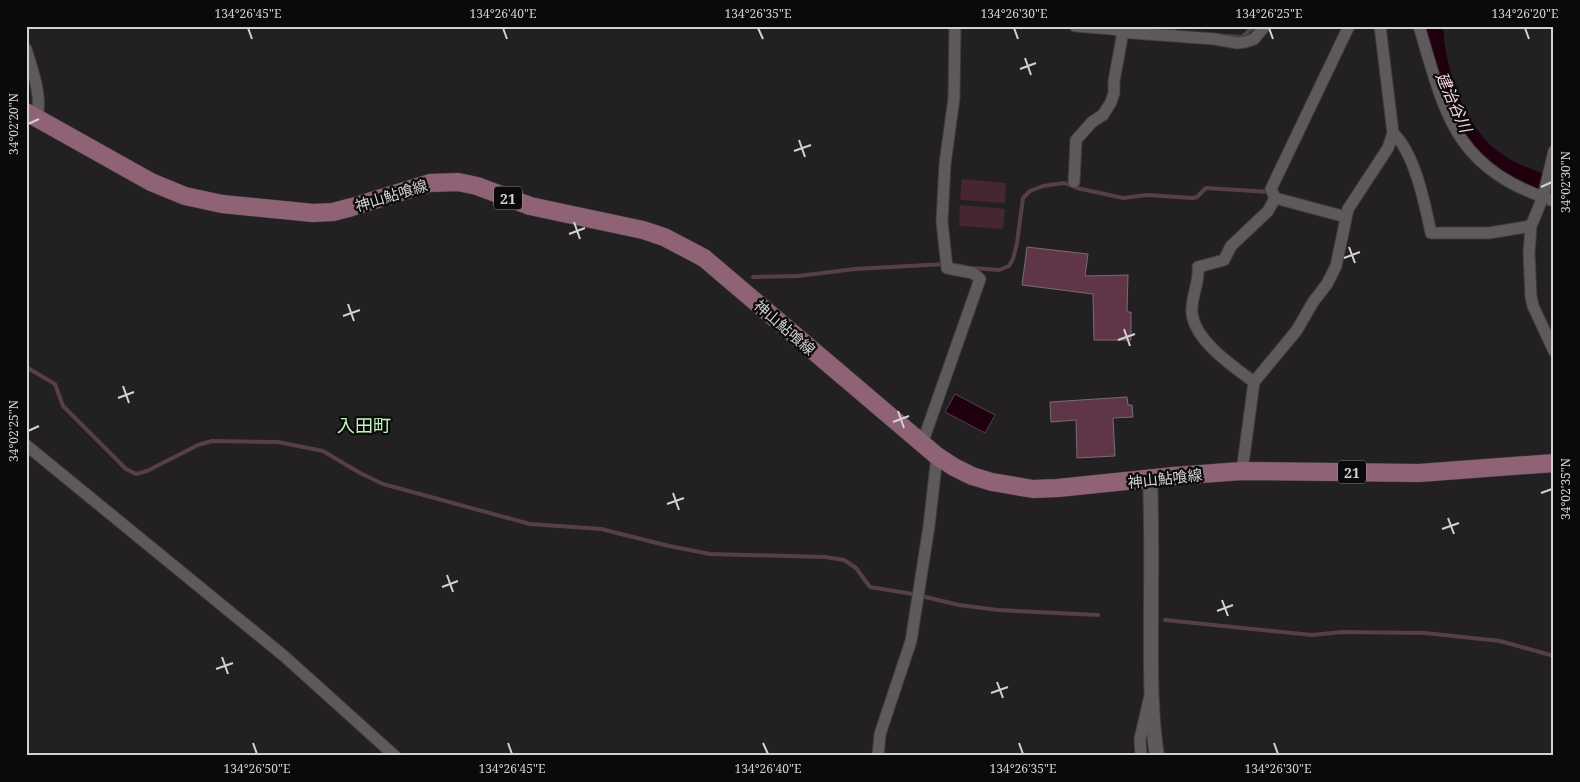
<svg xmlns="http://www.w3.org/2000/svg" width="1580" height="782" font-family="'Noto Serif','Noto Sans JP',serif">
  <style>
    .green { fill: #472634 }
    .water { fill: #20000f; stroke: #563f49 }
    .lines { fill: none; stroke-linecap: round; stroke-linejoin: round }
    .stream { stroke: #563f49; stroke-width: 4 }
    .river { stroke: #20000f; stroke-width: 22 }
    .building { fill: #613548; stroke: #736f70 }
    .minor-casing { stroke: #403d3e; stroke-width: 13 }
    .tertiary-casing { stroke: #403d3e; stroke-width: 16 }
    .primary-casing { stroke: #403d3e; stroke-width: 19 }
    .minor { stroke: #5e5a5c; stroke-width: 11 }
    .tertiary { stroke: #5e5a5c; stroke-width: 14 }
    .primary { stroke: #8f6275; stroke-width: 18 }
    .ticks { fill: none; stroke: #d3d1d1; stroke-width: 2 }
    .labels { text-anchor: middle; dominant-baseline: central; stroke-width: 4.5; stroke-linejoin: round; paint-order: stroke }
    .shield { fill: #0b0a0a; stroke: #979595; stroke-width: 1 }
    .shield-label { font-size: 14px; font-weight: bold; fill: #d3d1d1 }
    .street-label { font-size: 15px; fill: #d3d1d1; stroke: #0b0a0a }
    .water-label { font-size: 16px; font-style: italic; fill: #f6d5e1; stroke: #0b0a0a }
    .quarter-label { font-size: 18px; fill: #bcf6b9; stroke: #0b0a0a }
    .neatline { fill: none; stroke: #d3d1d1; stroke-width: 2 }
    .ticks-label { font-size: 12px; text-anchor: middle; fill: #d3d1d1 }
  </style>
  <rect width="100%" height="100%" fill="#222021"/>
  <path class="green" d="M962,179l44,4 -1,20 -45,-3z
    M960,205l45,4 -2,20 -44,-3z"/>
  <path class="water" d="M955,394l40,21 -10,18 -40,-21z"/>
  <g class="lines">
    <path class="stream" d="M1129,26l45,4
      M1226,36l16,1 12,-11
      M972,268l27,2 10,-4 4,-7 4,-16 6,-45 7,-7 13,-5 21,-3 13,5 46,10 24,-3 46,3 4,-1 9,-9 64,4
      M753,277l45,-1 57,-7 90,-5
      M26,367l29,17 8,22 63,63 10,5 11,-3 51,-26 14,-4 66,1 45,9 37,22 23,11 147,40 71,5 68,17 41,8 115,3 19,3 12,8 14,19 43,7 46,11 39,5 100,5
      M1165,620l147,15 30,-3 83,1 75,8 54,15"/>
    <path class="river" d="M1432,26c2,46 23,109 62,136 18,13 39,20 60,27"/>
  </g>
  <path class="building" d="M1027,247l61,7 -3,22 43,-1 -1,37h4v28h-37l-1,-46 -71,-9z
    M1127,397l1,8h4l1,12 -20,1 2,38 -38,2 -1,-38 -25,2 -1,-20z"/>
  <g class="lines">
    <defs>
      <path id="minor" d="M1075,26l37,3 20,4 83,6 22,4 8,-1 9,-3 11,-13
        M1419,26c27,91 35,142 135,175
        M26,49c7,23 16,46 11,69
        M1393,133c22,20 32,72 38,100h58l42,-7
        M1554,151l-11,46 -12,29 -2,27 2,44 2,9 21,45
        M1074,182l2,-42 16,-18 11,-7 8,-13 3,-9v-12l9,-49
        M1346,217l-71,-19 -4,-9 78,-163
        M1254,382c-21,-16 -58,-40 -62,-68 -2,-16 8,-31 6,-47l26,-7 7,-14 37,-35 7,-13
        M922,444l58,-165 -7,-6 -26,-5 -5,-46 3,-58 9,-66 1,-72
        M26,445l258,211 111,100
        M1242,471l12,-89 43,-52 16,-28 14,-18 9,-18 12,-57 40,-61 5,-15 -13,-107
        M878,756l2,-22 31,-93 18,-115 8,-70
        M1141,756l-1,-17 9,-39"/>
      <path id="tertiary" d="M1150,479c2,48 1,96 1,144 0,45 -1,89 6,133"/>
      <path id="primary" d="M26,112l125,70 34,14 37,8 91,9 20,-1 19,-5 78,-24 28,-1 19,4 53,20 113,24 21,7 40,21 233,198 17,11 18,9 20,6 41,7 25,-1 116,-12 68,-5 177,2 135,-10"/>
    </defs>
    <use href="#minor" class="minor-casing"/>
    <use href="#tertiary" class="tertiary-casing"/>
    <use href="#primary" class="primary-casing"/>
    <use href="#minor" class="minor"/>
    <use href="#tertiary" class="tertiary"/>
    <use href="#primary" class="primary"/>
  </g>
  <path class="ticks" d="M248,28l4,11M503,28l4,11M758,28l5,11M1014,28l4,11M1269,28l4,11M1525,28l4,11M1025,58l6,17M1020,69l16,-6M28,124l11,-5M799,140l6,17M794,151l17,-6M1541,187l11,-5M574,222l6,17M569,234l16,-6M1349,247l6,16M1344,258l16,-6M348,304l6,17M343,316l17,-6M1124,329l6,17M1118,340l17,-6M123,386l6,17M118,398l16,-6M898,411l6,17M893,422l16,-6M28,431l11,-5M673,493l6,17M1541,493l11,-4M667,504l17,-6M1448,518l6,16M1442,529l17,-6M447,575l6,17M442,587l16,-6M1222,600l6,16M1217,611l16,-6M222,657l6,17M216,669l17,-6M997,682l6,16M991,693l17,-6M253,743l4,11M508,743l4,11M763,743l5,11M1019,743l4,11M1274,743l4,11"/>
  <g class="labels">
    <g class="shield">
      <rect x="494" y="186.5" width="28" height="23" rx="4"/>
      <rect x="1338" y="460.5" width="28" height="23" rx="4"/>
    </g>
    <g class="shield-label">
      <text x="508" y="198">21</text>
      <text x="1352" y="472">21</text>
    </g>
    <g class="street-label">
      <text transform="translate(391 195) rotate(-17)">神山鮎喰線</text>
      <text transform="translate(785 327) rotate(41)">神山鮎喰線</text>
      <text transform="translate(1165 478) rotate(-6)">神山鮎喰線</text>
    </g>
    <g class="water-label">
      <text transform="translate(1454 102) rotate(66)">建治谷川</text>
    </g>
    <g class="quarter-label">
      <text x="364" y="425">入田町</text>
    </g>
  </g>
  <rect width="1580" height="782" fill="none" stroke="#0b0a0a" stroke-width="55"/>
  <rect x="28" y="28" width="1524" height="726" class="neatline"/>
  <g class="ticks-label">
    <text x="248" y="18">134°26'45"E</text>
    <text x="503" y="18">134°26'40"E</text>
    <text x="758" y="18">134°26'35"E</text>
    <text x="1014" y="18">134°26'30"E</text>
    <text x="1269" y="18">134°26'25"E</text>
    <text x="1525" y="18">134°26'20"E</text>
    <text transform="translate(14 124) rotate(-90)" y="4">34°02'20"N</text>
    <text transform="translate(1566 182) rotate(-90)" y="4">34°02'30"N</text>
    <text transform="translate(14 431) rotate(-90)" y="4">34°02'25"N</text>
    <text transform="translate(1566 489) rotate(-90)" y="4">34°02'35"N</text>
    <text x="257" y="773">134°26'50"E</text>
    <text x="512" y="773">134°26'45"E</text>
    <text x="768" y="773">134°26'40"E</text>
    <text x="1023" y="773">134°26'35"E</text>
    <text x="1278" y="773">134°26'30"E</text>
  </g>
</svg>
